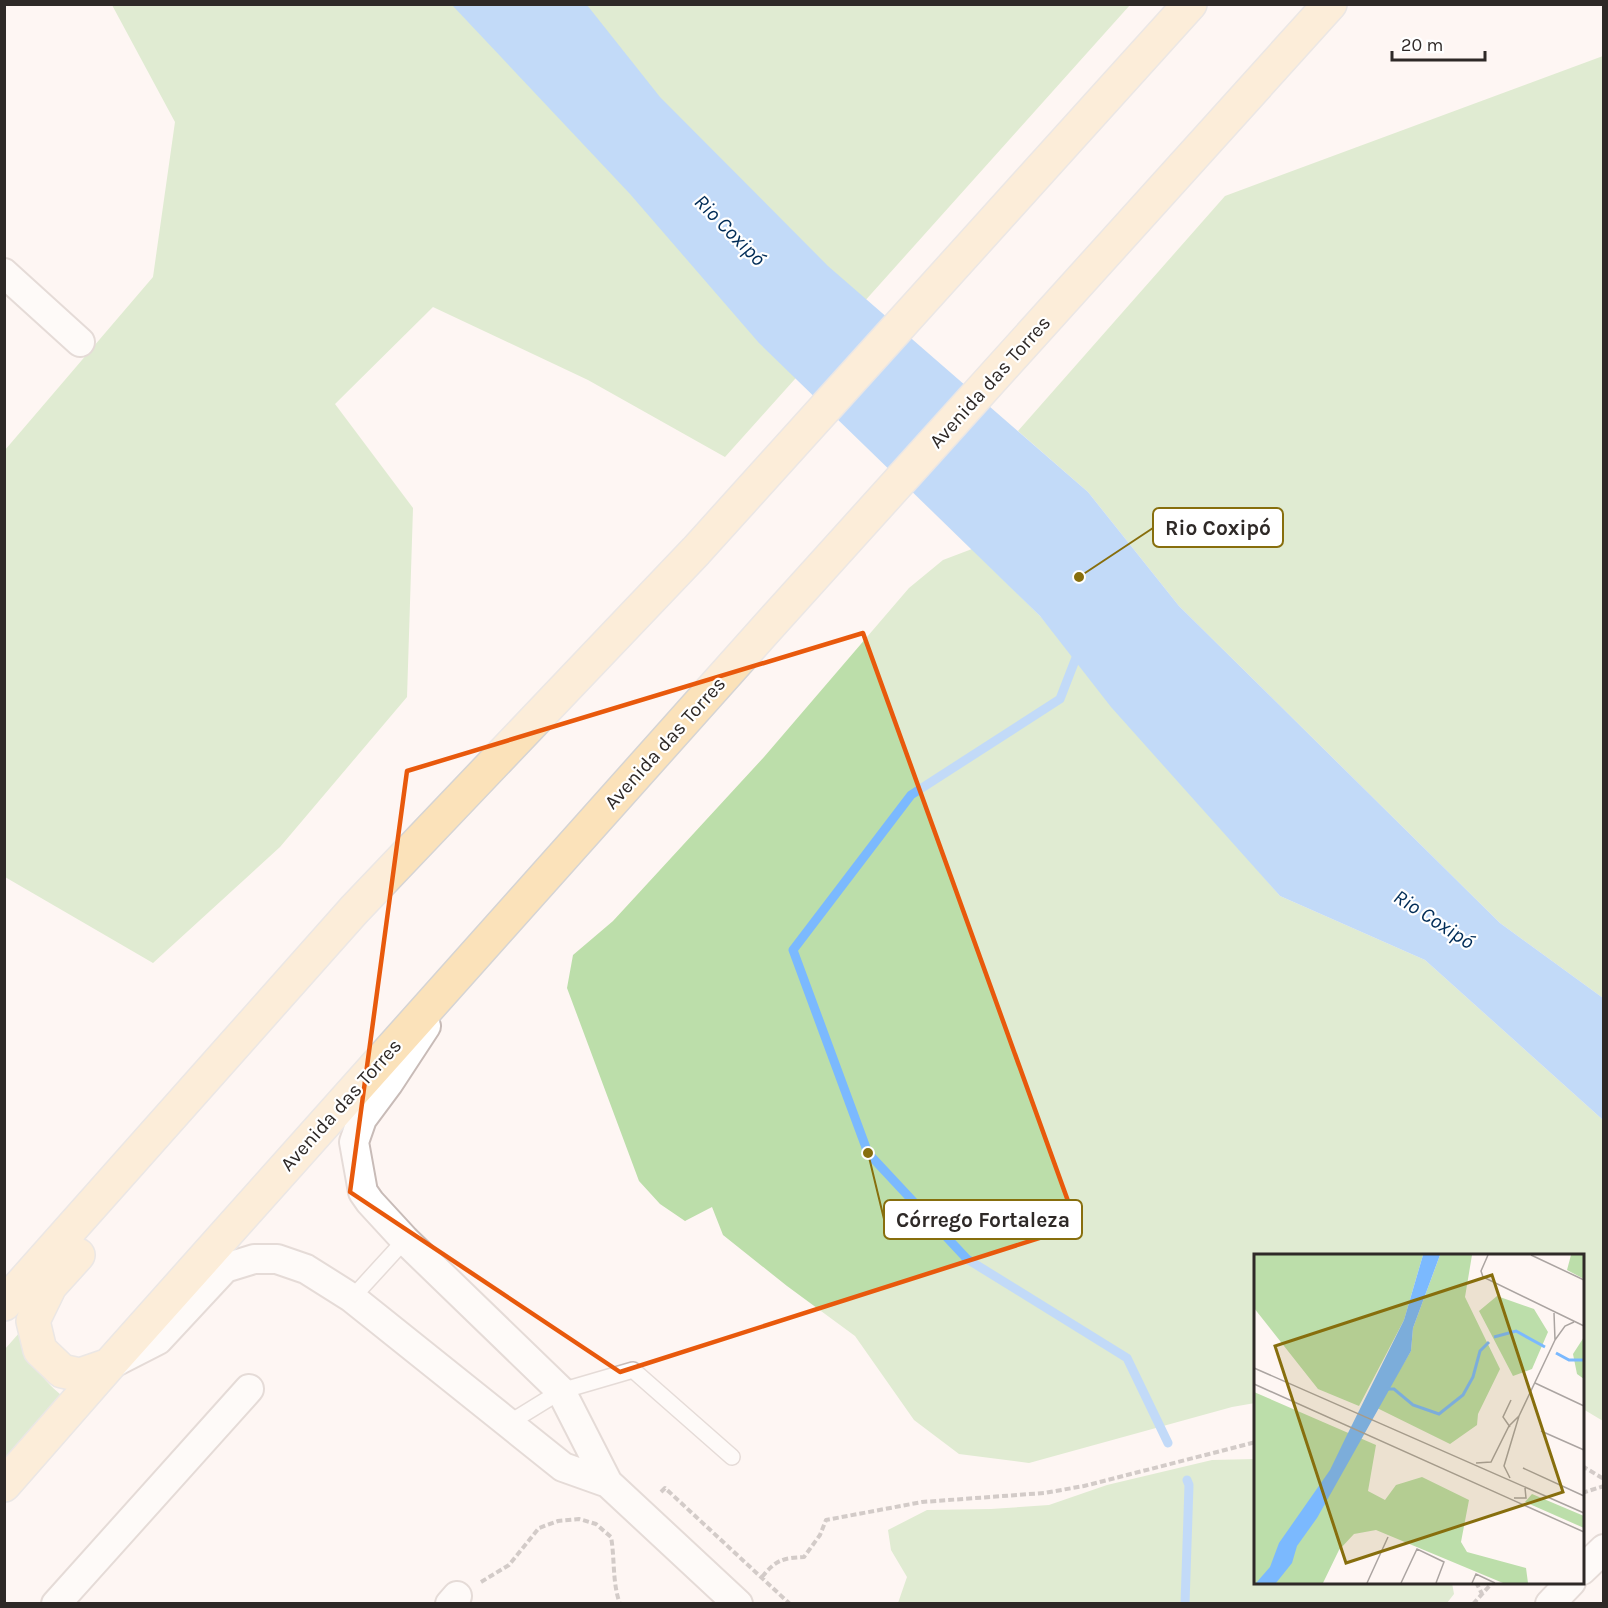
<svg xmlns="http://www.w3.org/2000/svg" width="1608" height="1608" font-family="Karla,sans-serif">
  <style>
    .green { fill: #bcdeaa }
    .water { fill: #7bb9fe }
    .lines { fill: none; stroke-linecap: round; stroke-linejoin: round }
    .stream { stroke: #7bb9fe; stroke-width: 9 }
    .lane-casing { stroke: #c8bbb7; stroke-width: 18 }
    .street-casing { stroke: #c8bbb7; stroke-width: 32 }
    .primary-casing { stroke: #d5d4d4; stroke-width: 36 }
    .path { stroke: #9f9896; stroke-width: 4; stroke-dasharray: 6 3; stroke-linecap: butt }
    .lane { stroke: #fff; stroke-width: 15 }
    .street { stroke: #fff; stroke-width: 28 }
    .primary { stroke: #fbe2ba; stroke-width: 33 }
    .marked { fill: none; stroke: #e8590c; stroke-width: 4.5; stroke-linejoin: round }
    .labels { text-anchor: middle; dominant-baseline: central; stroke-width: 4.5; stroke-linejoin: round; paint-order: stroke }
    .street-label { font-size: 20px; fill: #2e2927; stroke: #fff }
    .water-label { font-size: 21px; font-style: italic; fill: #002c57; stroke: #fff }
    .inset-river { fill: none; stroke: #7bb9fe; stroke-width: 3 }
    .inset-road { fill: none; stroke: #aba4a1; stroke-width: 1.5 }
    .view { fill: #876e0d; fill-opacity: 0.15; stroke: #876e0d; stroke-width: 3 }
    .inset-edge { fill: none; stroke: #2e2927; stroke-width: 3 }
    .leader { fill: none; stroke: #876e0d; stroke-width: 2 }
    .callout-dot { fill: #876e0d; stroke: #fff; stroke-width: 2 }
    .callout { fill: #fff; stroke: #876e0d; stroke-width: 2 }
    .callout-label { font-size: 21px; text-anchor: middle; font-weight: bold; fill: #2e2927 }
  </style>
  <rect width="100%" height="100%" fill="#fef6f3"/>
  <path class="green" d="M112,5h1018l-405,452 -137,-77 -155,-73 -98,97 78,104 -6,189 -127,150 -127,116 -148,-86v-427l148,-173 22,-155z
    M1603,56v942l-103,-75 -321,-317 -91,-114 -70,-61 207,-235z
    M972,549l68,67 240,280 145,64 178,160v301l-20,-12 -1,-153h-326l-1,147 -23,4 -203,56 -70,-9 -45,-34 -59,-84 -68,-50 -64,-51 -11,-28 -27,14 -25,-17 -21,-23 -72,-193 6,-33 40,-34 151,-164 145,-169 34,-28z
    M20,1332c7,27 20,45 41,63l-56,63v-109z
    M1255,1459l1,123 196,1 2,11 -7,9h-549l9,-26 -16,-27 -3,-20 39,-20 64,-1 58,-4 58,-20 105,-25z"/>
  <path class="water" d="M452,5h135l73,92 168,169 260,226 91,114 321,317 103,75v122l-178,-160 -145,-64 -169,-189 -71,-91 -281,-273 -129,-149z"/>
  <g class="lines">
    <path class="stream" d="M1079,650l-19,49 -149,96 -118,155 75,203 99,106 160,99 41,85
      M1185,1604l4,-119 -2,-5"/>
    <defs>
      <path id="lane" d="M352,1298l53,-58
        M509,1423l52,-32 72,-21 99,87"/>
      <path id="street" d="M4,273l76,69
        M426,1026l-38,58 -26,35 -8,23 9,50 7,10 35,38 156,151 47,92 130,121
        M117,1361l41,-21 67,-72 29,-9h23l29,10 46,29 211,169 45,16
        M1582,1570l22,-21
        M56,1604l193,-215
        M450,1604l7,-8
        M1550,1604l21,-22"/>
      <path id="primary" d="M78,1255l-28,31 -17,35 7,29 22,21 18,4 29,-10
        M4,1304l350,-394 342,-359 494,-547
        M4,1485l105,-120 657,-736 564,-625"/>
    </defs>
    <use href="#lane" class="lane-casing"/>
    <use href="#street" class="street-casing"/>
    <use href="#primary" class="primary-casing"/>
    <path class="path" d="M1582,1466l22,13
      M661,1492l4,-4 125,116
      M1582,1493l22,-7
      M762,1577c14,-17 20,-19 42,-20l16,-22 6,-15 96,-18 122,-9 40,-7 172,-44
      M481,1582l28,-17 30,-37 19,-7 21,-2 17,5 15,13c4,22 1,45 9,67
      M1476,1582l6,12
      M1473,1604l20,-22"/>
    <use href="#lane" class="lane"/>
    <use href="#street" class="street"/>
    <use href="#primary" class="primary"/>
  </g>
  <path d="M0 0H1608V1608H0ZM863,633l214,593 -457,146 -270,-180 57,-421z" fill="#fef6f3" fill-opacity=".55" fill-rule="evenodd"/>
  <path class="marked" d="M863,633l214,593 -457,146 -270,-180 57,-421z"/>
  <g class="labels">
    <g class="street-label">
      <text transform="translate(990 382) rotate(-48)">Avenida das Torres</text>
      <text transform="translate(665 743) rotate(-48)">Avenida das Torres</text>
      <text transform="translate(341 1105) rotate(-48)">Avenida das Torres</text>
    </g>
    <g class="water-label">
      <text transform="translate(730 230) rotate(45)">Rio Coxipó</text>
      <text transform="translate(1434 919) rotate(33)">Rio Coxipó</text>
    </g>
  </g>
  <g transform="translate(1254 1254)">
    <rect width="330" height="330" fill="#fef6f3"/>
    <path d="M0,1h169l-19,65 -45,86 -41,-17 -64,-81zM186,1h32l-7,42 35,72 -22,45 -1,11 -27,19 -73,-36 34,-57 2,-23zM317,1h13v24l-17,-9zM243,42l37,13 14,23 -16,37 -19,7 -34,-65zM330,83v42l-7,-5 -4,-20zM0,138l122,53 -8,46 17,9 11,-15 26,-8 47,23 -8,42 6,10 59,16 2,15h-25l-127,-53 -22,4 -15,16 -16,33h-69zM278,240l52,22v12l-59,-26z" fill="#bcdeaa"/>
    <path d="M169,1h17l-27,73 -2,23 -94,167 -20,28 -5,17 -16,20h-20l14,-16 9,-24 51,-73 15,-31 59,-119z" fill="#7bb9fe"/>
    <path class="inset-river" d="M240,83l22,-6 29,16M302,99l13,7h15M132,135h8l19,16 26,9 24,-19 10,-18 7,-26 9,-9"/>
    <path class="inset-road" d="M234,1l-7,16 2,6 101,49M277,1l53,25M300,59l1,27 10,-14 9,-4M0,114l330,145M281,129l49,23M0,130l330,148M256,173l-7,-10 8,-17M287,177l43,19M222,209l15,-1 18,-36 10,-10M269,214l61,28M256,224l-6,-12 15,-50 36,-76M260,244h12l-1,-10M113,329l21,-46M147,329l16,-34 27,13 -8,21M218,329l4,-9 19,9"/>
    <path class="view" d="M238,21l71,217 -217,71 -71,-217z"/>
    <rect width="330" height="330" class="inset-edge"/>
  </g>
  <path class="leader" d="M1079 577L1153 528M868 1153L884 1219"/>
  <g class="callout-dot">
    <circle cx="1079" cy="577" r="6"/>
    <circle cx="868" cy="1153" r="6"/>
  </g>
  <g class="callout">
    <rect x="1153" y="508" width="130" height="39" rx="6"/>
    <rect x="884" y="1200" width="198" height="39" rx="6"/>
  </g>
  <g class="callout-label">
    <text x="1218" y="535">Rio Coxipó</text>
    <text x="983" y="1227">Córrego Fortaleza</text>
  </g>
  <rect width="1608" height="1608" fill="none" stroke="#2e2927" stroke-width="12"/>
  <path d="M1392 51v9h93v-9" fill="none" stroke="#2e2927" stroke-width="3"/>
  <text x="1401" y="51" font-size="18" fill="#2e2927" stroke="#ffffff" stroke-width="4.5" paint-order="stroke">20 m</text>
</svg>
